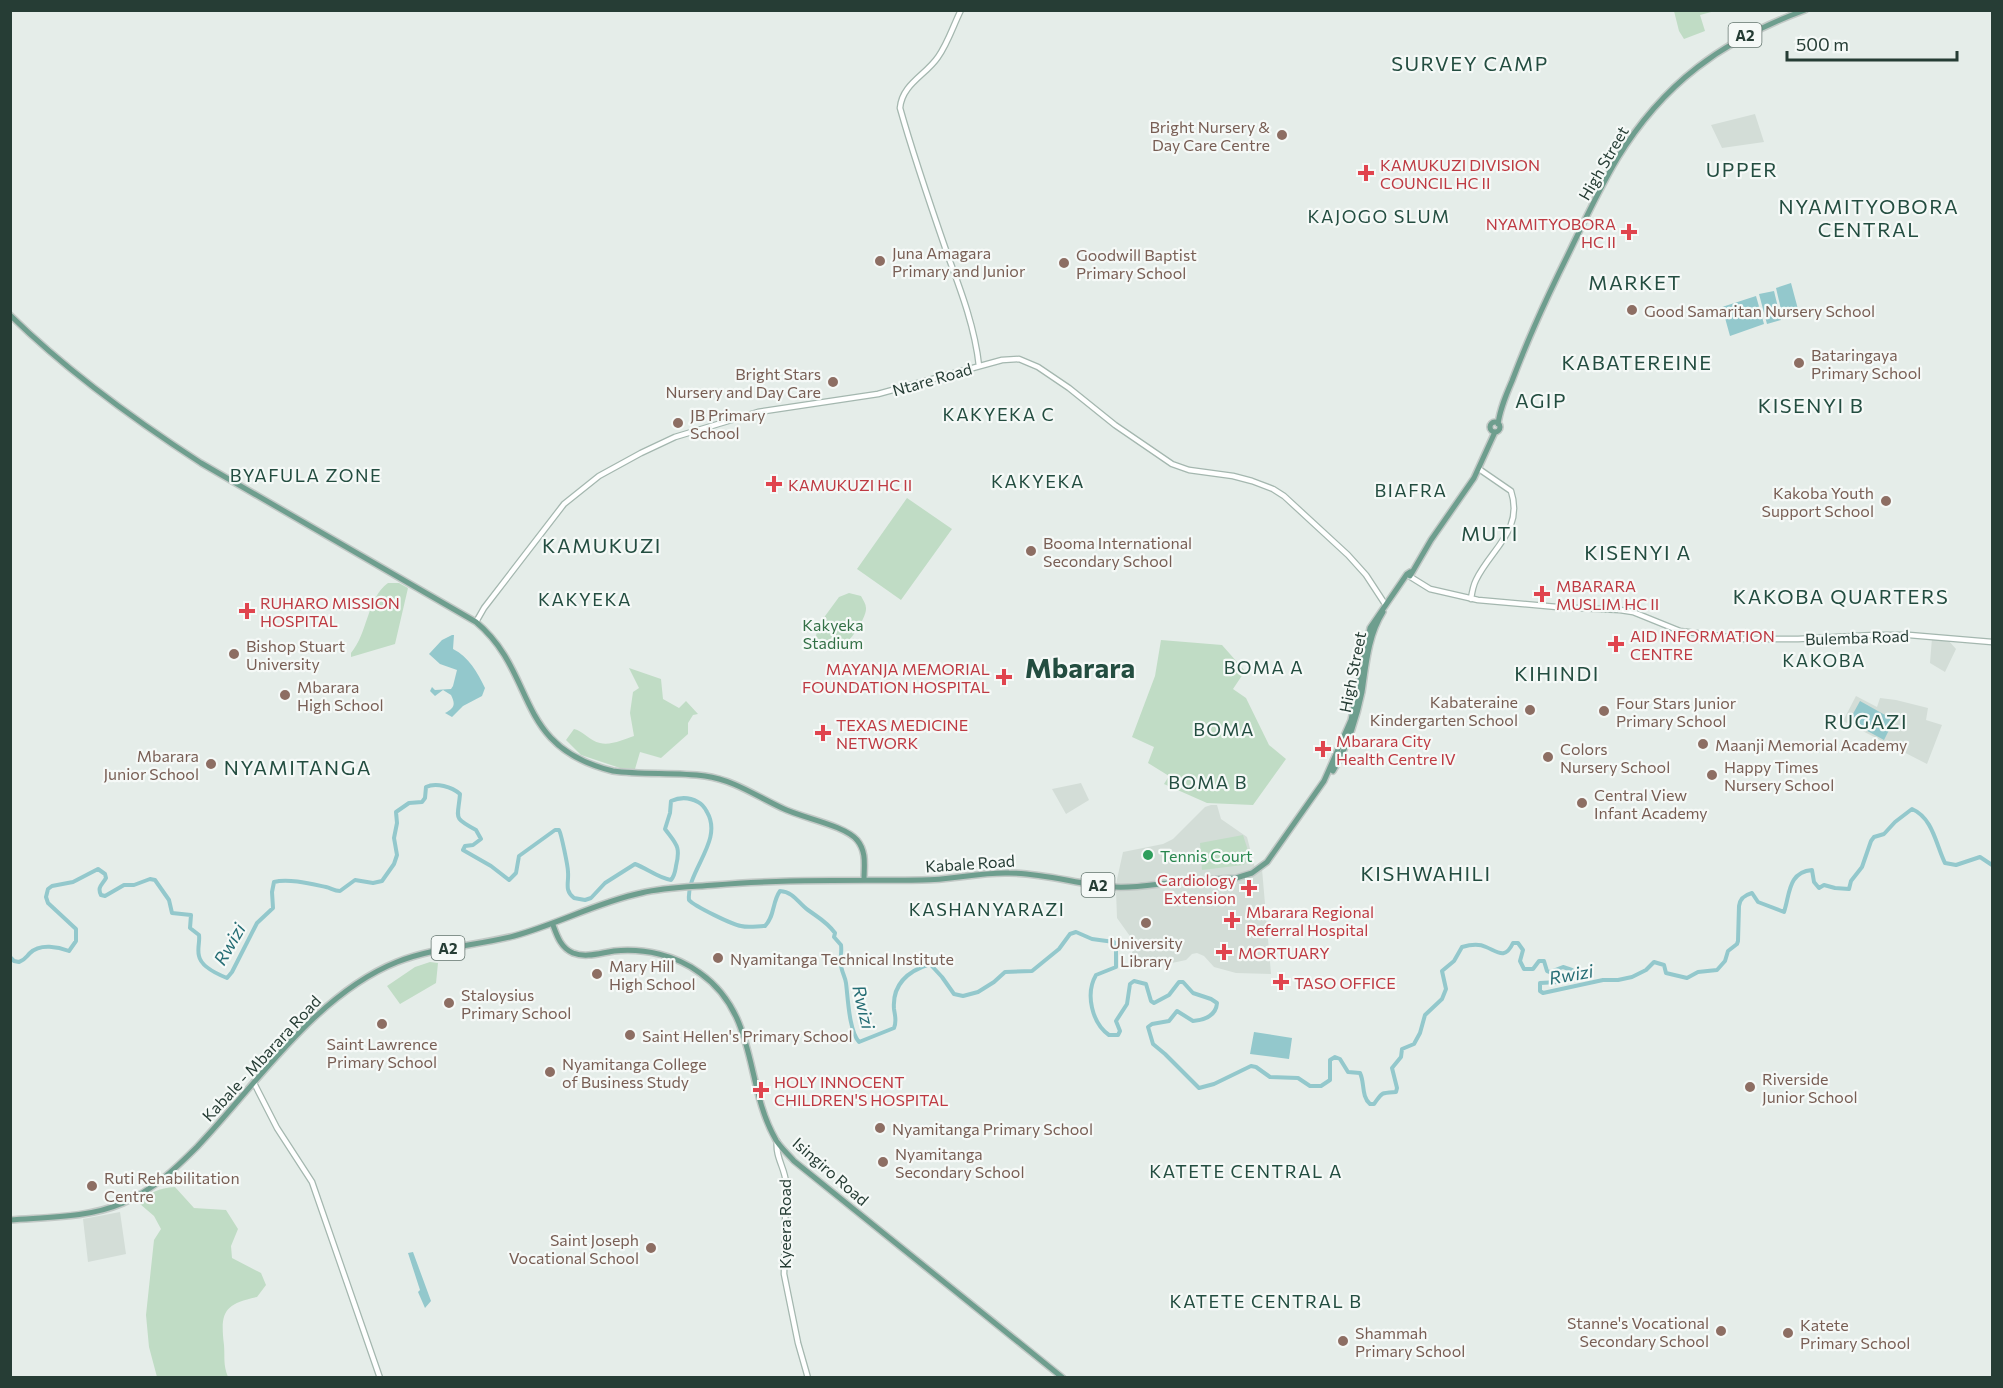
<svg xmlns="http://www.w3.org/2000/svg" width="2003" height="1388" font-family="Commissioner,sans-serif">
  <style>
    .built { fill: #d3ddd7 }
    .green { fill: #c0dcc5 }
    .water { fill: #93c8cc }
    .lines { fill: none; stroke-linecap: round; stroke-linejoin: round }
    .river { stroke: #93c8cc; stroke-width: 4 }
    .secondary-casing { stroke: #a4b7af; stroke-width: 7 }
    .primary-casing { stroke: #c2c9c6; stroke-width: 8 }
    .secondary { stroke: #fff; stroke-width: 4.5 }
    .primary { stroke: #6e9e8e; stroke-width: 5 }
    .education-dot { fill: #8d6e63; stroke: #f5f9f7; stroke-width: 2 }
    .health-dot { fill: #e0444e; stroke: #f5f9f7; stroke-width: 2 }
    .leisure-dot { fill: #2e9e5b; stroke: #f5f9f7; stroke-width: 2 }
    .labels { text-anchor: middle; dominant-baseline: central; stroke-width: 4.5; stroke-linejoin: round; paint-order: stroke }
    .shield { fill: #f5f9f7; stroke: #64756f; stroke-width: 1.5 }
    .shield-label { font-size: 15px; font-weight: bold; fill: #263d35 }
    .education-label { font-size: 16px; fill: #785e54; stroke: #f5f9f7; text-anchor: start }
    .street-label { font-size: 16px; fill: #263d35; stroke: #f5f9f7 }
    .health-label { font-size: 16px; fill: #be3a42; stroke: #f5f9f7; text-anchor: start }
    .park-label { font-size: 16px; fill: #337046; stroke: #f5f9f7 }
    .leisure-label { font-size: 16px; fill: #27864d; stroke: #f5f9f7; text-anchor: start }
    .neighbourhood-label { font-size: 18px; letter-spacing: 1.5px; fill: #234d40; stroke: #f5f9f7 }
    .water-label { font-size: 18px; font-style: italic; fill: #256d74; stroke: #f5f9f7 }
    .quarter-label { font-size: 20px; letter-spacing: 1.5px; fill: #234d40; stroke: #f5f9f7 }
    .town-label { font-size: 28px; font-weight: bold; fill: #234d40; stroke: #f5f9f7 }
  </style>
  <rect width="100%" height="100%" fill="#e5ede9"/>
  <path class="built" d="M1755,114l9,28 -42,6 -11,-23z
    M1932,638l16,2 8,9 -11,23 -15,-9z
    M1856,696l21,11 3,-9 16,2 32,8 -2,12 16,5 -15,39 -84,-43z
    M1081,783l8,17 -23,14 -14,-25z
    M1211,805h6l4,14 26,18 8,31 -16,6 -123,10 7,-32 40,-8 10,-5 32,-32z
    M1262,869l9,105 -35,-1 -22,-6 -10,-11 -7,-3 -5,1 -6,6 -19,4 -9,-2 -12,3 -14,-12 2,-9 -2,-5 -15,-21 -1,-28 80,-6 40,-5z
    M120,1212l6,42 -38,8 -5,-43z"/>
  <path class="green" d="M1674,11v-1l41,1 -15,4 5,16 -21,8 -5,-8z
    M907,498l45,31 -51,71 -44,-31z
    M388,583h11l9,5 -13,56 -44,13v-4c17,-20 16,-55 37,-70z
    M849,593l12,3c2,4 5,8 5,12 1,10 -19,39 -29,42 -6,1 -12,-2 -18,-5l-3,-8 1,-10 22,-30z
    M1161,640l61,5 23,26 -12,18 13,9 23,47 17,14 -33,46 -46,-2 -43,-19 5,-8 -21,-13 6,-16 -22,-10 23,-61z
    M629,668l32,11 2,20 16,9 7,-7 12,13 -5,1 -5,8v11l-27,24 -21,-6 -5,17 -15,-1 -39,-13 -15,-15 8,-11c9,2 16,12 26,14 10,3 25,-4 34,-7l-4,-23 3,-21 6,-4z
    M1243,835l8,25 -8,5 -41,5 -2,-27z
    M430,962l8,1 -2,20 -36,21 -13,-18 28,-19z
    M175,1187l19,21 32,2 12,19 -7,17 1,12 29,15 5,12 -9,12c-33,7 -37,15 -33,48 1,14 -1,19 4,32h-71l-8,-30 -3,-32 8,-75 7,-11 -7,-13 -14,-12c9,-12 19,-16 35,-17z"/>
  <path class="water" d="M1791,283l8,30 -16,5 -7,-30z
    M1774,291l7,29 -14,4 -8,-30z
    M1756,296l8,28 -34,12 -8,-29z
    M452,635h2l-1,14c16,8 24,23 32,39l-3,8 -19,10 -11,11 -7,-4c9,-5 11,-8 6,-18l-8,-5 -8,6 -5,-5 2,-4 3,3 16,-1 2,-3 4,-16 -17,-6 -11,-10 13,-14z
    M1860,701l34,19 -10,20 -35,-19z
    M1254,1032l38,6 -3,21 -39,-5z
    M413,1252l18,49 -6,7 -7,-16 2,-2 -12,-37z"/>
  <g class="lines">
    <path class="river" d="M10,957l4,4 5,1c6,-2 7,-5 11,-9 10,-10 29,-6 39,-2l7,-10v-12l-28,-26 -2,-6 2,-8 4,-3 21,-4 25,-13 7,5 1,4c-4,7 -9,9 -5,17l4,1 19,-11h10l16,-6 5,1 14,20 3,13 19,2 -1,13 9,7c1,7 -2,14 0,21 2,11 18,18 28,22l5,-6 25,-49 16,-15 -1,-16 2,-10c14,-4 38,2 52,5 5,1 8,4 14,4l15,-11 18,3 9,-2 12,-17 3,-9 -3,-17 3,-15 -1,-11 13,-9 13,-1 3,-4 1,-11c10,-5 26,0 34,7 -2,25 -8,23 16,36l5,9 -8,6 -8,1 -2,4 28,16 18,14 7,-7 3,-17 36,-26h4c2,3 9,36 9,42 1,11 -4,18 6,26l11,2 6,-2 14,-15 30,-19c11,4 25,15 36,16 4,-5 4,-8 5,-14 5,-20 0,-22 -11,-37l5,-16 1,-12c9,-4 18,-4 27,1 4,2 7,6 9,10 17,29 -21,59 -18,88 5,6 44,25 52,26 8,2 16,0 24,0 10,-10 7,-24 15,-35 14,1 18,12 28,19 11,8 19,12 27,23l-1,4 7,8c1,7 -1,13 0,19 0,7 4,12 5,19 2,15 3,48 13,59l35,-14c3,-7 1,-12 0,-19 -2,-25 14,-38 36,-45l12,13 12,17 9,2 15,-4 16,-10 11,-10 27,-1 27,-22 11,-15 6,-2 16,7 22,3 2,3v22l-20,8c-11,19 -4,48 13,60h9l2,-4 -4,-10 11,-17 3,-20 4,-3 12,3 5,17 3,2 15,-8 10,-13h4l10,11 18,6 6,4c-1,13 -13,17 -24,18l-16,-10 -8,10 -17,3 -4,3 5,17 12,10 34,34 15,-4 37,-18 5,1 14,10 28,1 12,8h11l9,-6v-20l5,-3 5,2 8,13 12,1c5,10 1,23 10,31h4c9,-12 6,-11 22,-12l1,-4 -5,-20 9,-11 1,-8 12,-5 6,-11 5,-18 17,-16 4,-10 -4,-18 12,-10 8,-14c7,-2 16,-4 24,0 12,5 19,13 27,-4h5l5,7 -3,11 4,8h9l6,-8h5l3,10 3,1 13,-5 9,3 -3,7 -11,5 -18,1v8l3,2 60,-13h15l14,-3 14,-7 8,-8 10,3 2,8 21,5 11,-6 19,-2 8,-9 3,-10 9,-7 1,-3 1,-35c1,-8 6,-11 13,-13l6,9 26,10c6,-18 4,-40 28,-42l2,12 5,6 5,-3 11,3 14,1 2,-8 11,-14 9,-26 3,-4 10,-3 11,-12 17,-13c21,9 24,36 33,54l11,2 24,-8 12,8"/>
    <defs>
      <path id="secondary" d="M961,10c-8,16 -13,33 -23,47 -12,18 -36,27 -38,51 14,50 31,99 48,148 13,35 27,72 31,110
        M1409,576l21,13 48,11 79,7 63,3 13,2 47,19 63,8h55l76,-4h35l83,7
        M1471,599c1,-7 2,-13 5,-19 15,-31 48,-50 35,-89l-32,-22
        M476,622l8,-14 80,-104 35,-28 42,-23 34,-16 83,-25 120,-18 124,-34 17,-1 19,8 31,21 46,37 57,39 17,6 44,6 19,5 21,8 11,7 64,59 18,20 19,29
        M254,1083l23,45 35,54 68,196
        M777,1141c-2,16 8,27 9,42l-2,91 14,69 10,35"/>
      <path id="primary" d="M10,315c58,57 123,104 191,148l275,159c62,52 37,125 137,149 30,4 62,1 92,5 29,4 51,20 77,32 20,10 62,17 75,32 10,12 7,26 7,40
        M1490 427a5 5 0 1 1 10 0a5 5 0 1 1-10 0Z
        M1498,424c2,-15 8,-29 14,-43 14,-37 30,-73 47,-108 19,-38 36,-77 58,-114 46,-76 106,-119 188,-149
        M1410,576l21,-36 43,-62 21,-46
        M1333,771c15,-25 23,-50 29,-79 4,-27 6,-56 21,-80
        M553,925c4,11 8,23 20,28 13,5 27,0 41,-2 30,-3 62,4 86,22 59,42 44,112 76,167 4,7 12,14 18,21l269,217
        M10,1220c38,-3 78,-2 113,-17 30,-13 51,-33 74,-56 59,-62 119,-153 200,-185 38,-15 78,-16 117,-26 44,-12 84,-34 127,-43 24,-6 49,-6 74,-8 69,-6 138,-4 207,-5 29,0 58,-8 87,-7 36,0 71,12 106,14 18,1 36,-2 54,-4 22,-2 44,-4 67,-5l16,-5 15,-11 57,-81 27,-61 19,-92 37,-54 3,-2"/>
    </defs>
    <use href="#secondary" class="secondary-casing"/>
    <use href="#primary" class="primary-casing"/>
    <use href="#secondary" class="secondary"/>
    <use href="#primary" class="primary"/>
  </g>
  <g class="education-dot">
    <circle cx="1282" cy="135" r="6"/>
    <circle cx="880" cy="261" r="6"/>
    <circle cx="1064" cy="263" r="6"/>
    <circle cx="1632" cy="310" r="6"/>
    <circle cx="1799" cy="363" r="6"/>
    <circle cx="833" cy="382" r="6"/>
    <circle cx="678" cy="423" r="6"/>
    <circle cx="1886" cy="501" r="6"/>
    <circle cx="1031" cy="551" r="6"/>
    <circle cx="234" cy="654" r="6"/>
    <circle cx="285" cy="695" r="6"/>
    <circle cx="1530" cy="710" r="6"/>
    <circle cx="1604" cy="711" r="6"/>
    <circle cx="1703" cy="744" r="6"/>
    <circle cx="1548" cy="757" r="6"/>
    <circle cx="211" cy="764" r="6"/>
    <circle cx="1712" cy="775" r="6"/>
    <circle cx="1582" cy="803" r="6"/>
    <circle cx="1146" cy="923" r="6"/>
    <circle cx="718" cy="958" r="6"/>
    <circle cx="597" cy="974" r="6"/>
    <circle cx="449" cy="1003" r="6"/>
    <circle cx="382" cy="1024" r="6"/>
    <circle cx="630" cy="1035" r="6"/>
    <circle cx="550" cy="1072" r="6"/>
    <circle cx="1750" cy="1087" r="6"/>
    <circle cx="880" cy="1128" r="6"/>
    <circle cx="883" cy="1162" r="6"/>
    <circle cx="92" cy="1186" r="6"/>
    <circle cx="651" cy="1248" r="6"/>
    <circle cx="1721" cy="1331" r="6"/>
    <circle cx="1788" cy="1333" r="6"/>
    <circle cx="1343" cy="1341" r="6"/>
  </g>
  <g class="health-dot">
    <path d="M1363 164h6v6h6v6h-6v6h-6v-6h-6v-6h6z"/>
    <path d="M1626 223h6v6h6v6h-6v6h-6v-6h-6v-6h6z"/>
    <path d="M771 475h6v6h6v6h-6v6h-6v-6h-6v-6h6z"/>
    <path d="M1539 585h6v6h6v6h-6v6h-6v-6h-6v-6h6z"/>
    <path d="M244 602h6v6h6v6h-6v6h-6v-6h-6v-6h6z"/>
    <path d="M1613 635h6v6h6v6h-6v6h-6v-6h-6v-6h6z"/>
    <path d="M1001 668h6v6h6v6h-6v6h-6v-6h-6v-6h6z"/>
    <path d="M820 724h6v6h6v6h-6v6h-6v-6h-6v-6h6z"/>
    <path d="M1320 740h6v6h6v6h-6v6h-6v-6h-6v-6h6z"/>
    <path d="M1246 879h6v6h6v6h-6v6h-6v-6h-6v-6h6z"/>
    <path d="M1229 911h6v6h6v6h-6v6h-6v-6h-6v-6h6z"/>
    <path d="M1221 943h6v6h6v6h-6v6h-6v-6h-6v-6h6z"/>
    <path d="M1278 973h6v6h6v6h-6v6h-6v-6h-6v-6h6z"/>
    <path d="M758 1081h6v6h6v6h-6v6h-6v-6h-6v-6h6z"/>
  </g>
  <circle class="leisure-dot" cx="1148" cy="855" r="6"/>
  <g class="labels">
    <g class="shield">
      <rect x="1728.5" y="23" width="33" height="24" rx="4.5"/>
      <rect x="1081.5" y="873" width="33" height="24" rx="4.5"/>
      <rect x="431.5" y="936" width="33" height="24" rx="4.5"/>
    </g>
    <g class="shield-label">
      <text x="1745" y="35">A2</text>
      <text x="1098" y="885">A2</text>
      <text x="448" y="948">A2</text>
    </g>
    <g class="education-label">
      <text x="1270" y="126" text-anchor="end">Bright Nursery &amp;<tspan x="1270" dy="18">Day Care Centre</tspan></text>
      <text x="892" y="252">Juna Amagara<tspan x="892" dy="18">Primary and Junior</tspan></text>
      <text x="1076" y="254">Goodwill Baptist<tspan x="1076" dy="18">Primary School</tspan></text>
      <text x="1644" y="310">Good Samaritan Nursery School</text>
      <text x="1811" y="354">Bataringaya<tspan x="1811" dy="18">Primary School</tspan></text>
      <text x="821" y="373" text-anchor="end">Bright Stars<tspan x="821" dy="18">Nursery and Day Care</tspan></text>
      <text x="690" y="414">JB Primary<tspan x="690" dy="18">School</tspan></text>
      <text x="1874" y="492" text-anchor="end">Kakoba Youth<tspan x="1874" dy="18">Support School</tspan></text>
      <text x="1043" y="542">Booma International<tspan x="1043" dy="18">Secondary School</tspan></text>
      <text x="246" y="645">Bishop Stuart<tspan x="246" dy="18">University</tspan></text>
      <text x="297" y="686">Mbarara<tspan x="297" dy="18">High School</tspan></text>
      <text x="1518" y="701" text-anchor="end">Kabateraine<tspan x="1518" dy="18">Kindergarten School</tspan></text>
      <text x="1616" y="702">Four Stars Junior<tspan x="1616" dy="18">Primary School</tspan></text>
      <text x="1715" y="744">Maanji Memorial Academy</text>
      <text x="1560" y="748">Colors<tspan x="1560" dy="18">Nursery School</tspan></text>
      <text x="199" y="755" text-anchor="end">Mbarara<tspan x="199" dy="18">Junior School</tspan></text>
      <text x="1724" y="766">Happy Times<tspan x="1724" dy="18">Nursery School</tspan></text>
      <text x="1594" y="794">Central View<tspan x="1594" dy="18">Infant Academy</tspan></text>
      <text x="1146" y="942" text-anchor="middle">University<tspan x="1146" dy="18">Library</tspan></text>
      <text x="730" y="958">Nyamitanga Technical Institute</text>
      <text x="609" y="965">Mary Hill<tspan x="609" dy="18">High School</tspan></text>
      <text x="461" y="994">Staloysius<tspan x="461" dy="18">Primary School</tspan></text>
      <text x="642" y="1035">Saint Hellen's Primary School</text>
      <text x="382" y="1043" text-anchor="middle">Saint Lawrence<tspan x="382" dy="18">Primary School</tspan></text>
      <text x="562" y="1063">Nyamitanga College<tspan x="562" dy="18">of Business Study</tspan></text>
      <text x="1762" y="1078">Riverside<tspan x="1762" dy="18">Junior School</tspan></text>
      <text x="892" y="1128">Nyamitanga Primary School</text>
      <text x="895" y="1153">Nyamitanga<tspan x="895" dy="18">Secondary School</tspan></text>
      <text x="104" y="1177">Ruti Rehabilitation<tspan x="104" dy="18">Centre</tspan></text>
      <text x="639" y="1239" text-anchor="end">Saint Joseph<tspan x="639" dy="18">Vocational School</tspan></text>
      <text x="1709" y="1322" text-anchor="end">Stanne's Vocational<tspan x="1709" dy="18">Secondary School</tspan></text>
      <text x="1800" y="1324">Katete<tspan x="1800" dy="18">Primary School</tspan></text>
      <text x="1355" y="1332">Shammah<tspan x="1355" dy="18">Primary School</tspan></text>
    </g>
    <g class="street-label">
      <text transform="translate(1603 163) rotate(-60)">High Street</text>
      <text transform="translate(932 379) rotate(-16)">Ntare Road</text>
      <text transform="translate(1857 637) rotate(-2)">Bulemba Road</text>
      <text transform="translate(1352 672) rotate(-79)">High Street</text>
      <text transform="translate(970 863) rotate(-4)">Kabale Road</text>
      <text transform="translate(261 1058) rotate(-47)">Kabale - Mbarara Road</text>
      <text transform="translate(831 1171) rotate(41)">Isingiro Road</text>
      <text transform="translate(784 1224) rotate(-90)">Kyeera Road</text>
    </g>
    <g class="health-label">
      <text x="1380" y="164">KAMUKUZI DIVISION<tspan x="1380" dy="18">COUNCIL HC II</tspan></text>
      <text x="1616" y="223" text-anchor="end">NYAMITYOBORA<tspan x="1616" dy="18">HC II</tspan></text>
      <text x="788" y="484">KAMUKUZI HC II</text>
      <text x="1556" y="585">MBARARA<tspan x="1556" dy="18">MUSLIM HC II</tspan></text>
      <text x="260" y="602">RUHARO MISSION<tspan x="260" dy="18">HOSPITAL</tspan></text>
      <text x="1630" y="635">AID INFORMATION<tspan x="1630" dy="18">CENTRE</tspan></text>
      <text x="990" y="668" text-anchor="end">MAYANJA MEMORIAL<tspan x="990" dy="18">FOUNDATION HOSPITAL</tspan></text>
      <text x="836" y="724">TEXAS MEDICINE<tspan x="836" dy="18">NETWORK</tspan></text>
      <text x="1336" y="740">Mbarara City<tspan x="1336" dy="18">Health Centre IV</tspan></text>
      <text x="1236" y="879" text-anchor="end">Cardiology<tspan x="1236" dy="18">Extension</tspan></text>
      <text x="1246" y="911">Mbarara Regional<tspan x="1246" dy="18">Referral Hospital</tspan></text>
      <text x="1238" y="952">MORTUARY</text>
      <text x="1294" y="982">TASO OFFICE</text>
      <text x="774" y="1081">HOLY INNOCENT<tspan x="774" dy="18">CHILDREN'S HOSPITAL</tspan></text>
    </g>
    <g class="park-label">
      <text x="833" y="624">Kakyeka<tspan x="833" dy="18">Stadium</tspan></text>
    </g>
    <g class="leisure-label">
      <text x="1160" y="855">Tennis Court</text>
    </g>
    <g class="neighbourhood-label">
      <text x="1379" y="216">KAJOGO SLUM</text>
      <text x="999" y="414">KAKYEKA C</text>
      <text x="306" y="475">BYAFULA ZONE</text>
      <text x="1038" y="481">KAKYEKA</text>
      <text x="1411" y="490">BIAFRA</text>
      <text x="585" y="599">KAKYEKA</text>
      <text x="1824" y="660">KAKOBA</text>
      <text x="1264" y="667">BOMA A</text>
      <text x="1224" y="729">BOMA</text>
      <text x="1208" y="782">BOMA B</text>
      <text x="987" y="909">KASHANYARAZI</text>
      <text x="1246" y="1171">KATETE CENTRAL A</text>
      <text x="1266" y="1301">KATETE CENTRAL B</text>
    </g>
    <g class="water-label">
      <text transform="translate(229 944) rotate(-60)">Rwizi</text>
      <text transform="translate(1571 974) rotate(-10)">Rwizi</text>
      <text transform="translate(864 1007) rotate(77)">Rwizi</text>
    </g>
    <g class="quarter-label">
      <text x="1470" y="63">SURVEY CAMP</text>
      <text x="1742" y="169">UPPER</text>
      <text x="1869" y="206">NYAMITYOBORA<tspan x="1869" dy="23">CENTRAL</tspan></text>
      <text x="1635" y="282">MARKET</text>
      <text x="1637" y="362">KABATEREINE</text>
      <text x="1541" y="400">AGIP</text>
      <text x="1811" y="405">KISENYI B</text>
      <text x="1490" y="533">MUTI</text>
      <text x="602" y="545">KAMUKUZI</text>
      <text x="1638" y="552">KISENYI A</text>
      <text x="1841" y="596">KAKOBA QUARTERS</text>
      <text x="1557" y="673">KIHINDI</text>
      <text x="1866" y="721">RUGAZI</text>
      <text x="298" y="767">NYAMITANGA</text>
      <text x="1426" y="873">KISHWAHILI</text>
    </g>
    <g class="town-label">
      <text x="1080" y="667">Mbarara</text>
    </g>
  </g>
  <rect width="2003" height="1388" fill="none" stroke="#263d35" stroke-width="24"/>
  <path d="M1787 51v9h170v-9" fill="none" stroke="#263d35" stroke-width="3"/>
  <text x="1796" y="51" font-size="18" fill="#263d35" stroke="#f5f9f7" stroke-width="4.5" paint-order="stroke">500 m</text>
</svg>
